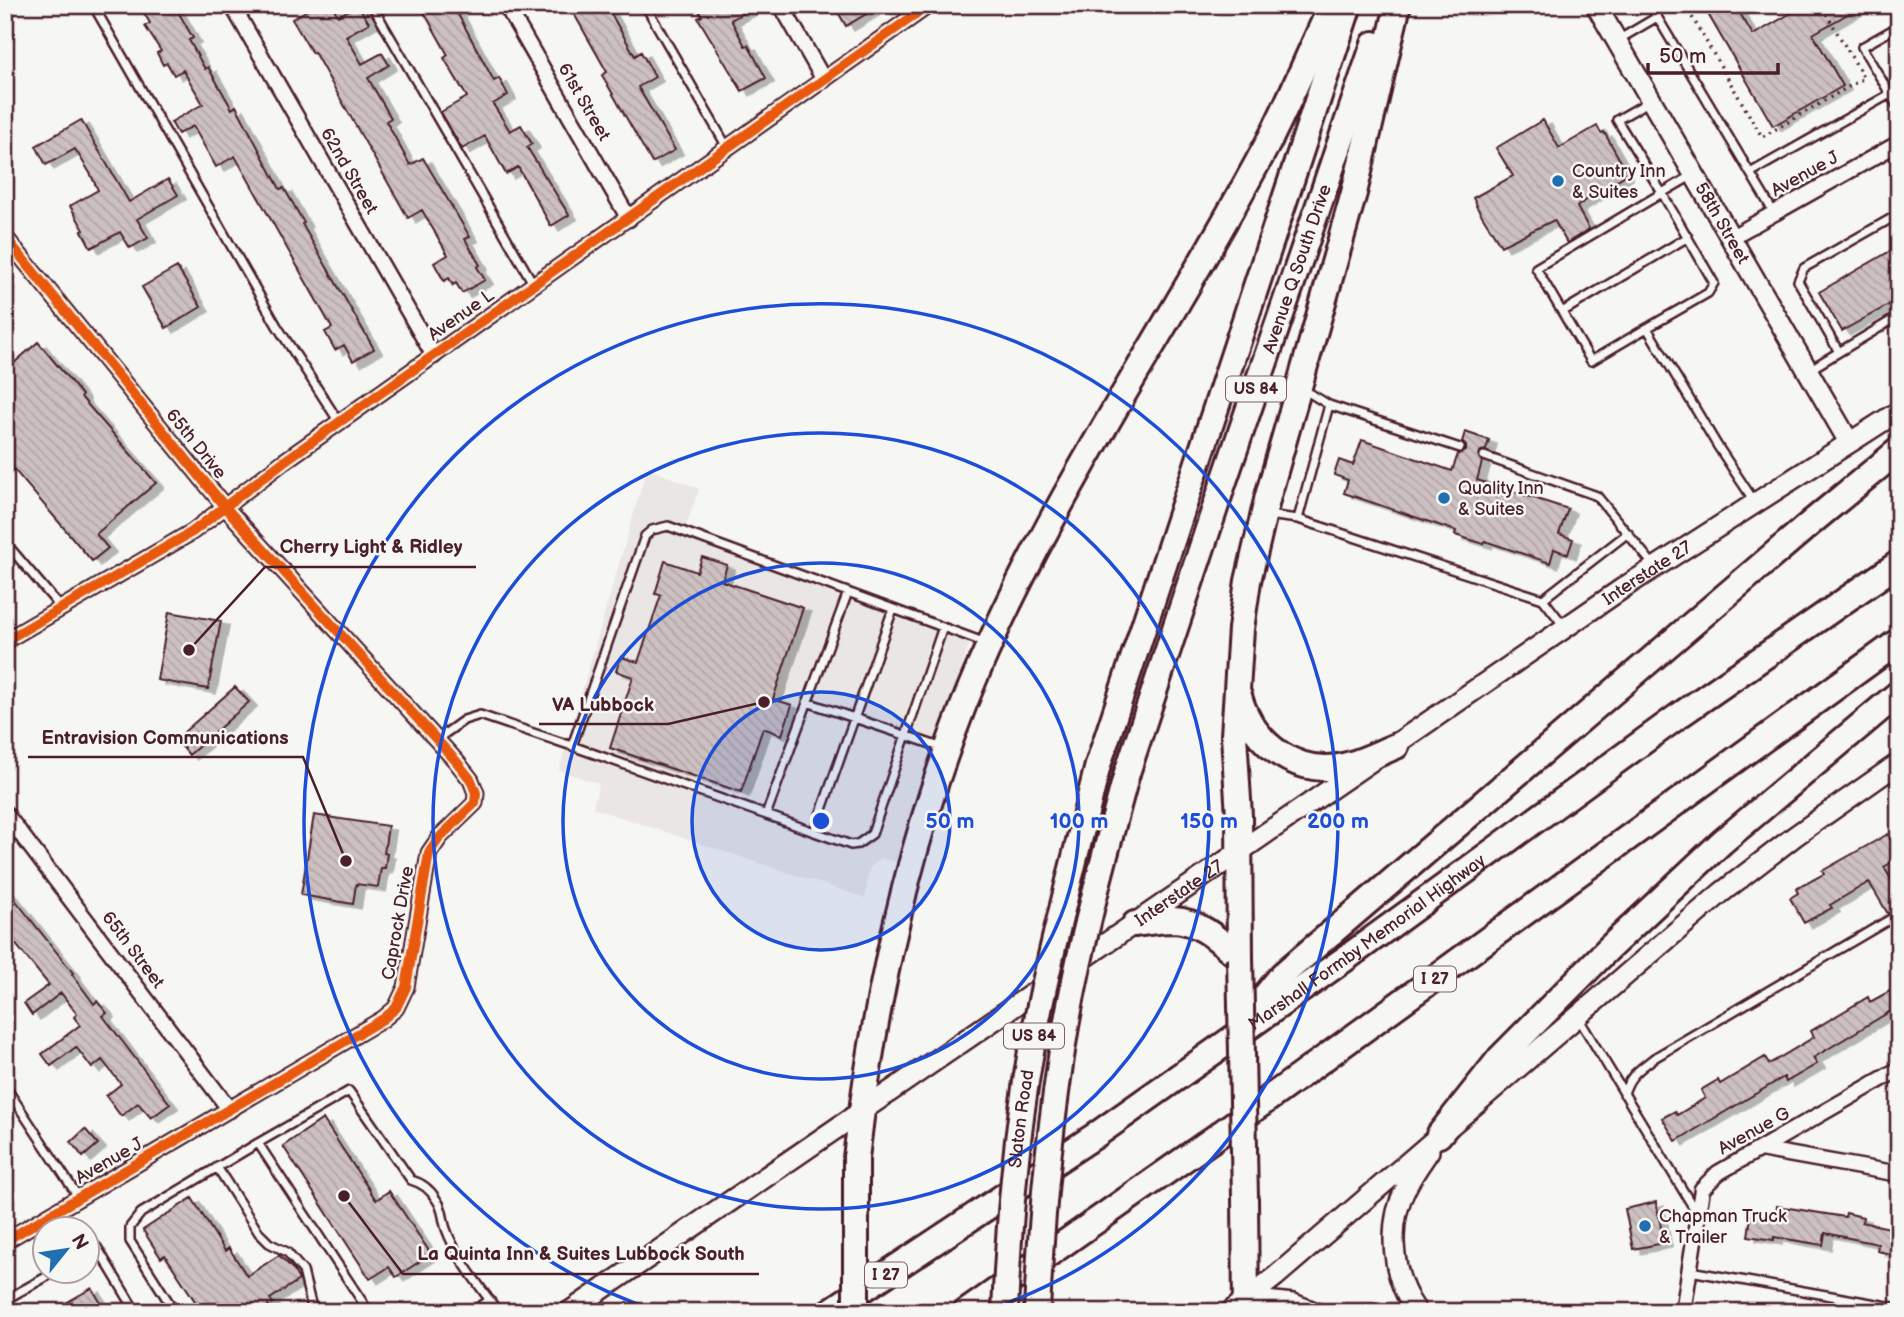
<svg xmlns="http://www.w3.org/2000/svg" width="1904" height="1317" font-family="'Balsamiq Sans',sans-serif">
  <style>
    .built { fill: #e9e6e3 }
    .building { fill: url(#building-back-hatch); stroke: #4a1f2b; stroke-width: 2; filter: url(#shadow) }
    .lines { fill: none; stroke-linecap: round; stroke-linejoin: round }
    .lane-casing { stroke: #4a1f2b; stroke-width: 12 }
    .street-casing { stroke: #4a1f2b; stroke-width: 19 }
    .secondary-casing { stroke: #4a1f2b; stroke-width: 24 }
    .highway-casing { stroke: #4a1f2b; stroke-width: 30 }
    .path { stroke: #4a1f2b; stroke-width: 3.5; stroke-dasharray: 2 5; stroke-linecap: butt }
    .lane { stroke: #f6f6f2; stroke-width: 7 }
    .street { stroke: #f6f6f2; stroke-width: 14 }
    .secondary { stroke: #f6f6f2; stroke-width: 19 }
    .highway { stroke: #f6f6f2; stroke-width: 24 }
    .highway-bridge-casing { stroke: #4a1f2b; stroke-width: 30; stroke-linecap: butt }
    .highway-bridge { stroke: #f6f6f2; stroke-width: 24 }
    .cycleway-casing { stroke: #f6f6f2; stroke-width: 15 }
    .cycleway { stroke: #e8590c; stroke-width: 10 }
    .ring { fill: none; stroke: #1d4ed8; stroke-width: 3.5 }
    .poi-dot { fill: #1f6fb2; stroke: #f6f6f2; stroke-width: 2.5 }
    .labels { text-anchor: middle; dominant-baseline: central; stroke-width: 5; stroke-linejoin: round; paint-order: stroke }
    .shield { fill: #f6f6f2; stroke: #7e6067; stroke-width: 2 }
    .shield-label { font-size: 16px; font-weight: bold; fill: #4a1f2b }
    .street-label { font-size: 18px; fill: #4a1f2b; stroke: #f6f6f2 }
    .poi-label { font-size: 18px; fill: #4a1f2b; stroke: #f6f6f2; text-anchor: start }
    .centre { fill: #1d4ed8; stroke: #f6f6f2; stroke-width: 3.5 }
    .ring-label { font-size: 21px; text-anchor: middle; font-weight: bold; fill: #1d4ed8; stroke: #f6f6f2; stroke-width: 5; stroke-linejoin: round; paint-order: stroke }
    .leader { fill: none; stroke: #4a1f2b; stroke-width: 2.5 }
    .callout-dot { fill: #4a1f2b; stroke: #f6f6f2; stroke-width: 2.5 }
    .callout-label { font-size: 19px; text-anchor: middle; font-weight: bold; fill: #4a1f2b; stroke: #f6f6f2; stroke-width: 5; stroke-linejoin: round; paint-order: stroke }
  </style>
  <defs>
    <pattern id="building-back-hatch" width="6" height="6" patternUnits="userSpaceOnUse" patternTransform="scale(1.75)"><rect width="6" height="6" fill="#ccc1c0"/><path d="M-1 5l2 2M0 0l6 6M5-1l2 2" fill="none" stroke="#b1a5a5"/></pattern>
    <filter id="shadow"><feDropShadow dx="8" dy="4.5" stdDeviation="0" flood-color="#0004"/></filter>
  </defs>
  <rect width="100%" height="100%" fill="#f6f6f2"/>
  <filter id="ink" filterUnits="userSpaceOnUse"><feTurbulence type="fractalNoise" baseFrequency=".0143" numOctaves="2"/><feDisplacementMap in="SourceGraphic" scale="14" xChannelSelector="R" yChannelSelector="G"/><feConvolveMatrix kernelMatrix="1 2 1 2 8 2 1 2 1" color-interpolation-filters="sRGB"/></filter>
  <g filter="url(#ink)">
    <path class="built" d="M647,468l52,21 -17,48 290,98 -72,228 -19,-5 -9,8 -3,3 -4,29 -272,-90 6,-24 -40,-14z"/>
    <path class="building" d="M139,5h30l3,5 4,-2 17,30 -4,2 16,29 3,-2 24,42 4,-3 44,83 4,-1 20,35 -2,1 72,125 -21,12 -9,-16 -9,5 -10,-18 7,-4 -97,-172 -19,11 -23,-41 -15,8 -7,-12 32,-18 -20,-34 -9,5 -7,-12 -4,2 -6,-12 4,-2 -16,-25 5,-3z
      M316,5h16l6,11 20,-11 11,18 -23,13 16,28 20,-11 7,12 -21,13 23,40 -5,3 24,44 13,-7 47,79 -5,2 15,26 -3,2 8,13 -23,13 -6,-10 -3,2 -4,-7 -5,3 -10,-18 14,-8 -26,-45 -14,8 -94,-166 -2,1 -20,-34z
      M420,5h33l41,76 5,-3 9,17 -15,9 17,27 11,-6 11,19 -5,3 42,68 -18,11 -33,-59 -12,7 -21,-38 -23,13 -21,-37 26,-15 -23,-39 4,-3z
      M569,5h37l29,51 6,-4 14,25 -17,10 37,63 -23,13 -50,-88 5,-3z
      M696,5h62l-27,15 14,26 3,-1 18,33 -24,13 -44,-73 4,-2z
      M834,5h47l-35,21z
      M1723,5h12l18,30 52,-30h58l-50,29 30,52 -70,40 -65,-112z
      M81,120l48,82 39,-23 10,16 -41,24 11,19 -18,10 -10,-16 -29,16 -9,-17 2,-1 -14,-24 28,-16 -8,-17 -15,-24 -29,16 -10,-19z
      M1543,120l16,28 38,-22 4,7 3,-1 20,35 -2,1 3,7 -46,30 -2,2 12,22 -22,14 -13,-23 -53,26 -25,-40 1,-1 -4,-7 40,-22 -17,-28z
      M1899,246v53l-57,32 -23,-39z
      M177,267l24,40 -35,21 -24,-41z
      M38,342l44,53 -1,2 75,86 -60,51 12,14 -16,13 -87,-102v-88z
      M1465,432l24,8 -3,10 -5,1 -3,4 4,7 -5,18 91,29 -9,25 14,5 -5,15 -14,-5 -4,14 -65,-22 -1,3 -29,-9 1,-4 -112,-38 4,-13 -14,-5 5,-15 14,5 9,-25 90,31 6,-17 8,-3v-5l-4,-4z
      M702,557l25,8 -5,16 81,27 -30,91 19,6 -10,30 -19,-7 -22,64 -131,-44 23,-71 -17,-6 5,-14 17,5 23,-67 -6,-1 10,-33 32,11z
      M169,612l52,9 -13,68 -51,-9z
      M235,687l14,15 -60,53 -13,-16z
      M314,815l74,11 -4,27 3,1 -2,14h-4l-3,19 -22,-3 -3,20 -52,-9z
      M1888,834l11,20v4l-15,9 15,26v15l-11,6 -19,-32 -39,23 2,3 -28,15 -14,-25 8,-5 -2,-4 28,-15 -2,-3z
      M5,887l68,86 -1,1 22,30 3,-3 10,12 -4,3 67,88 -19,14 -13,-15 -17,13 -15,-20 15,-12 -19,-24 -10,8 -16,-21 -25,19 -9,-12 38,-29 -6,-8 3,-3 -16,-21 -29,22 -8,-12 25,-18 -44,-54z
      M1899,986v20l-86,52 4,6 -31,18 -2,-5 -108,64 -14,-23 13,-7 2,4 28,-17 -4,-8 17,-10 2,4 45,-27 4,7 45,-27 -3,-6 57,-34 2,5z
      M323,1119l53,81 13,-9 42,63 -35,23 -7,-10 -19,12 -87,-133z
      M85,1129l13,15 -15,13 -12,-15z
      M192,1198l33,53 4,-3 18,28 32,-21 14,14 6,11 -29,19 3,4 -5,2 4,7h-70l-37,-57 -4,3 -18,-28z
      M1656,1202l8,41 -31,6 -8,-40z
      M1777,1206l68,11 1,-4 17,4 -1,5 37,8v21l-3,-1 -1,5 -18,-4 1,-7 -53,-11 -2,12 -49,-8v3l-26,-4 4,-26 24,4z
      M92,1288l14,24h-56z"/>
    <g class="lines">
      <defs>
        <path id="lane" d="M93,5l184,321 62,96
          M372,5l162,280
          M645,5l82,142
          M1650,5l124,208
          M1899,26l-37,21 37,62
          M1618,40l39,-23
          M1650,101l-33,19 45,73 31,-18
          M1750,173l149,-84
          M1562,312l126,-75
          M1647,328l-56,33 -55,-93 126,-75 52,90 -6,10 -61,35 70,117 37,56
          M1839,352l-41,-71 6,-13 95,-54
          M1809,370l90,-54
          M1303,389l26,16
          M1460,448l-131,-43 -31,114 245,80 85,-66
          M1484,456l113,40 58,71
          M1267,515l31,4
          M5,542l56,66
          M1543,599l21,27
          M943,627l-71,207 -14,10 -7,1 -279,-99 73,-210 7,-6 16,-4c106,39 212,78 318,117
          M807,702l136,46
          M436,740l28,-20 16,-5 92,31
          M766,815l82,-223
          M814,832l79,-223
          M1579,1019l117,193
          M5,1086l74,112
          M1624,1094c5,-19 16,-25 30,-36l245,-144
          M217,1167l42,66 10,10 18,9 16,19 10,41
          M88,1252l9,-5 39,65
          M1690,1271l209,37
          M5,1300l50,-28
          M175,1312l-45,-71v-14l11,-14 117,-70
          M369,1312l-111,-169 91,-52 62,89c11,3 19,9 25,19 8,10 6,19 10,30 11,30 34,57 52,83
          M471,1312l19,-12"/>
        <path id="street" d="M232,5l202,351
          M506,5l123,214
          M781,5l43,75
          M5,237l220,270 231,254 15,19 5,13 -1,10 -35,34 -11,16 -23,134 -10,21 -13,11 -378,222
          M1730,238l169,-95
          M5,641l187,-109 91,-70 646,-457
          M5,813l225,297
          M1760,1149l139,25
          M1683,1312l19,-123 16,-16 181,-104"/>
        <g id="secondary">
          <path id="s1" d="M1596,5l253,437"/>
          <path d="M1247,1299l46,5 21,8"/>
          <path id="s2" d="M569,1312l1057,-726 273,-175"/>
          <path d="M1230,1312l46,-36 445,-383 74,-57 104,-73"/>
          <path d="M1417,1312c-25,-34 -31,-86 -11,-124 6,-13 15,-25 23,-37"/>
        </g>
        <g id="highway">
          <path d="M1239,696c13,49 61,84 112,68 15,-4 30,-12 45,-18"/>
          <path d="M1098,765l251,-760"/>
          <path id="s3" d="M1127,773l96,-289 151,-440"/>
          <path d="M1135,924c12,-2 26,-4 39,-4 26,1 47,22 66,38"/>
          <path d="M1240,958l-1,-142 -5,-81 7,-106 7,-48 20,-85 86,-303 44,-188"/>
          <path d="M1248,1017l34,-42 531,-454 86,-71"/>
          <path d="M1439,1135l61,-77 107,-108 115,-108 177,-149"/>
          <path d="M856,1158c18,-155 51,-309 108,-454 67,-168 169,-321 258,-478 16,-28 31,-55 46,-83 23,-45 42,-92 64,-138"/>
          <path d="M1245,1197l1,115"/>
          <path id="s4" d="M829,1312l267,-177 253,-179 328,-239 222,-154"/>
          <path d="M966,1312l247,-173 686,-498"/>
        </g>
      </defs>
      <use href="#lane" class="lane-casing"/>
      <use href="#street" class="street-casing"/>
      <use href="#secondary" class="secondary-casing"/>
      <use href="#highway" class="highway-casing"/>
      <path class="path" d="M1685,5l77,132 102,-59 -43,-73"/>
      <use href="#lane" class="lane"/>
      <use href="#street" class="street"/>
      <use href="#secondary" class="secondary"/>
      <use href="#highway" class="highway"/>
      <defs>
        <g id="highway-bridge">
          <path d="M1240,958l5,239"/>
          <path d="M856,1158v154"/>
          <path id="s5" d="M1005,1312c4,-96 12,-193 31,-287 17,-87 41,-174 62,-260"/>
          <path d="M1037,1312c4,-94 13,-188 28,-280 15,-87 39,-174 62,-259"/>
        </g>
      </defs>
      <use href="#highway-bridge" class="highway-bridge-casing"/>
      <use href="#highway-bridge" class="highway-bridge"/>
      <defs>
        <path id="cycleway" d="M5,237l220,270 231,254 15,19 5,13 -1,10 -35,34 -11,16 -23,134 -10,21 -13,11 -378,222
          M5,641l187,-109 91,-70 646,-457"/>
      </defs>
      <use href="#cycleway" class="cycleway-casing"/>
      <use href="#cycleway" class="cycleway"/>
    </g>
  </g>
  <circle cx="821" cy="821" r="129" fill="#1d4ed8" fill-opacity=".12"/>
  <g class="ring">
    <circle cx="821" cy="821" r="129"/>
    <circle cx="821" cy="821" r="258"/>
    <circle cx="821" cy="821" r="388"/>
    <path d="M657 1311A517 517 0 1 1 985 1311"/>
  </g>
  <g class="poi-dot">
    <circle cx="1558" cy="181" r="7"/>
    <circle cx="1444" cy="498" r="7"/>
    <circle cx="1645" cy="1226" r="7"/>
  </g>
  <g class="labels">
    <g class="shield">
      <rect x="1226" y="376.5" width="60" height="25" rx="5"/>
      <rect x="1414" y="966.5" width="42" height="25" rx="5"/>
      <rect x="1004" y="1023.5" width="60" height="25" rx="5"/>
      <rect x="865" y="1262.5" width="42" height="25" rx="5"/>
    </g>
    <g class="shield-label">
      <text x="1256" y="389">US 84</text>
      <text x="1435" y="979">I 27</text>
      <text x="1034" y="1036">US 84</text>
      <text x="886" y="1275">I 27</text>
    </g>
    <g class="street-label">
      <text transform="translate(584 102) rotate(60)">61st Street</text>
      <text transform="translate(349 171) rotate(60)">62nd Street</text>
      <text transform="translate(1805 174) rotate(-29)">Avenue J</text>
      <text stroke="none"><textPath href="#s1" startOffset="252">58th Street</textPath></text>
      <text stroke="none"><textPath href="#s3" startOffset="532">Avenue Q South Drive</textPath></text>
      <text transform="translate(461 315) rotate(-35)">Avenue L</text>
      <text transform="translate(196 444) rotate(51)">65th Drive</text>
      <text stroke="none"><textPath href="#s2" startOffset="1307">Interstate 27</textPath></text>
      <text stroke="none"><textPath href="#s2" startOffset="740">Interstate 27</textPath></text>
      <text transform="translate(398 923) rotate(-80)">Caprock Drive</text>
      <text stroke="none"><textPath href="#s4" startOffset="653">Marshall Formby Memorial Highway</textPath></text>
      <text transform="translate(133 950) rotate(53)">65th Street</text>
      <text stroke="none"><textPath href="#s5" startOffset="194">Slaton Road</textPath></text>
      <text transform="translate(1754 1131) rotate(-29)">Avenue G</text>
      <text transform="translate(109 1161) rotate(-30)">Avenue J</text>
    </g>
    <g class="poi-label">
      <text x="1572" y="171">Country Inn<tspan x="1572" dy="21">&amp; Suites</tspan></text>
      <text x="1458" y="488">Quality Inn<tspan x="1458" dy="21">&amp; Suites</tspan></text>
      <text x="1659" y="1216">Chapman Truck<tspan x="1659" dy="21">&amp; Trailer</tspan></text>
    </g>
  </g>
  <circle cx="821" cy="821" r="10" class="centre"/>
  <g class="ring-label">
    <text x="950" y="828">50 m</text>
    <text x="1079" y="828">100 m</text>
    <text x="1209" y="828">150 m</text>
    <text x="1338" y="828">200 m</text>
  </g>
  <path class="leader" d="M189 650L265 567H476M764 702L668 724H539M346 861L303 757H28M344 1196L403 1274H759"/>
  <g class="callout-dot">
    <circle cx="189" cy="650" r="7"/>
    <circle cx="764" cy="702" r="7"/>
    <circle cx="346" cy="861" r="7"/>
    <circle cx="344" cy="1196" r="7"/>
  </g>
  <g class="callout-label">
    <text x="371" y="553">Cherry Light &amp; Ridley</text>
    <text x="603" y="711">VA Lubbock</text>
    <text x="165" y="744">Entravision Communications</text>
    <text x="581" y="1260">La Quinta Inn &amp; Suites Lubbock South</text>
  </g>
  <rect width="1904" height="1317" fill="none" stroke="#f6f6f2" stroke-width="28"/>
  <rect x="14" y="14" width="1876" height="1289" fill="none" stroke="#4a1f2b" stroke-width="2.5" filter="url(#ink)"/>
  <g transform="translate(66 1250) rotate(60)"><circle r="33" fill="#f6f6f2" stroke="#b1a0a2" stroke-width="2"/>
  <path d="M0-5L12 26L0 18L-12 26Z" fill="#1f6fb2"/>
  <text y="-10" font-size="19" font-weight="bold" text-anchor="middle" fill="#4a1f2b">N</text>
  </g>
  <path d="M1648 63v10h130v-10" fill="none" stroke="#4a1f2b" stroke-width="3.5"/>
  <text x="1659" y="63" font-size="21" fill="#4a1f2b" stroke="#f6f6f2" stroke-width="5" paint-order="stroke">50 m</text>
</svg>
